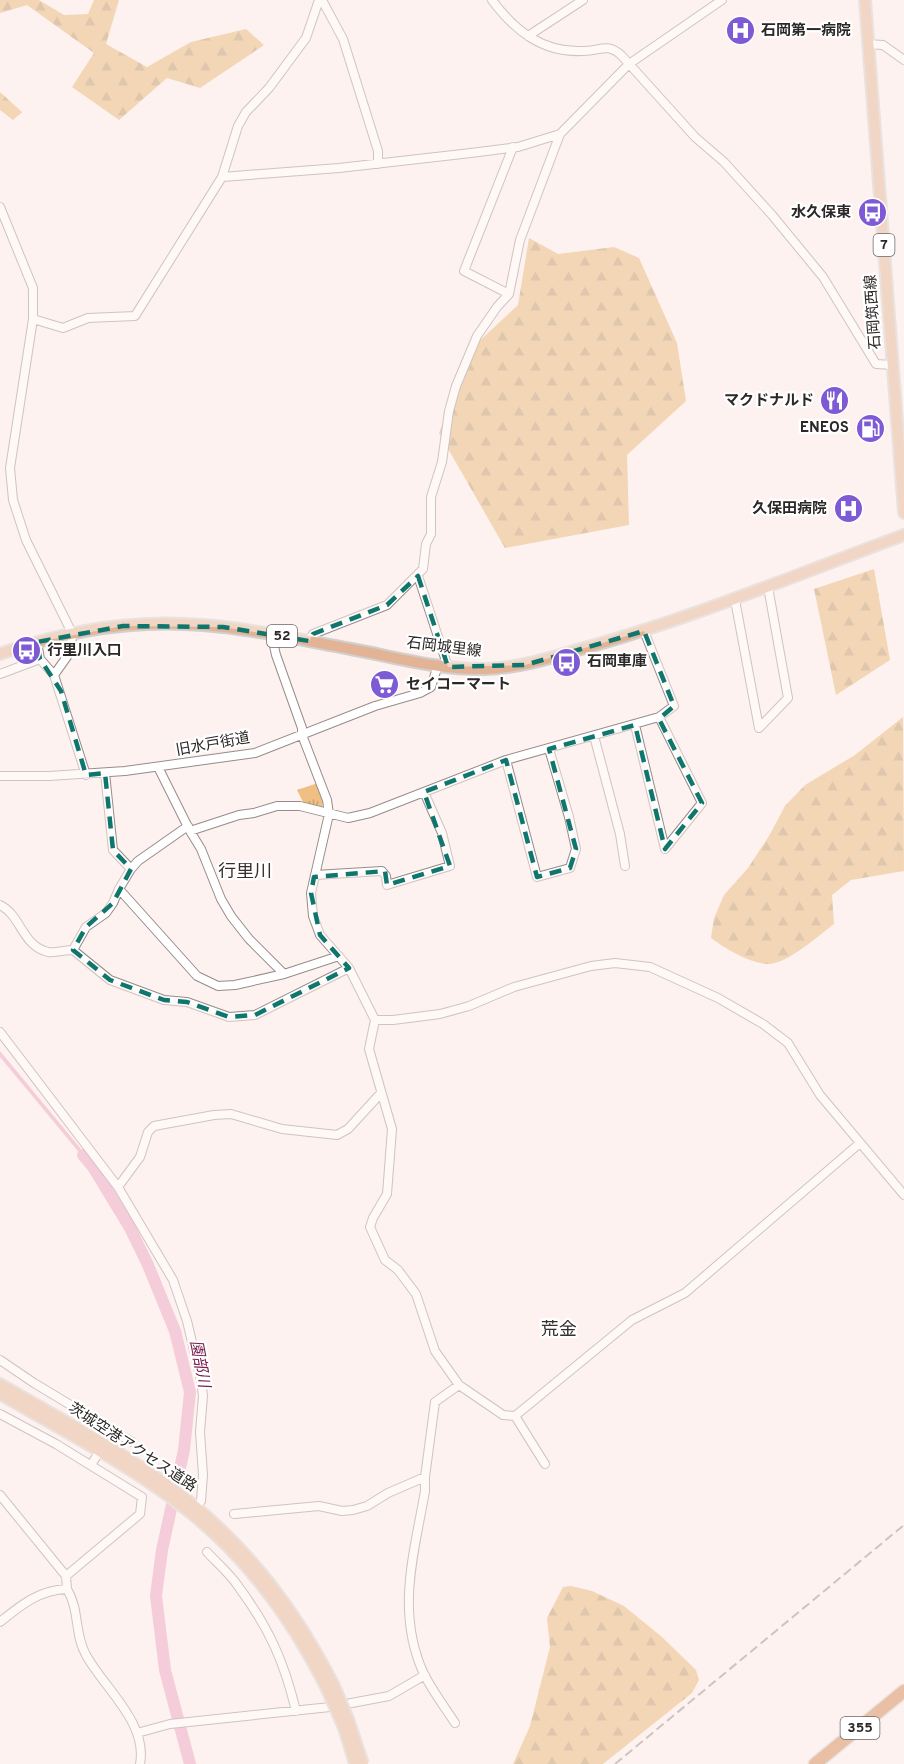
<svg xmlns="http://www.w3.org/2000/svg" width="904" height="1764" font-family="Overpass,'Noto Sans JP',sans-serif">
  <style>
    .forest { fill: url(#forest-firs) }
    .park { fill: url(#park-tufts) }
    .water { fill: #ec9ebe }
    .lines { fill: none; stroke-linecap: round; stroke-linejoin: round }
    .river { stroke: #ec9ebe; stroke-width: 12 }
    .minor-casing { stroke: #968c8a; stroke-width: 10 }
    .major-casing { stroke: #d1d0cf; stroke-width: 14 }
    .highway-casing { stroke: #d1d0cf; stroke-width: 15 }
    .minor { stroke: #fff; stroke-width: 8 }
    .major { stroke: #e3b395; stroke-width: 10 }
    .highway { stroke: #d0814e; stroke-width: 12 }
    .rail { stroke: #928b89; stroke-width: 2; stroke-dasharray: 9 4.5; stroke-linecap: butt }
    .major-bridge-casing { stroke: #d1d0cf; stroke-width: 14; stroke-linecap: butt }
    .major-bridge { stroke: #e3b395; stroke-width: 10 }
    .marked { fill: none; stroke: #0f766e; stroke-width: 4.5; stroke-dasharray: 12 8; stroke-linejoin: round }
    .labels { text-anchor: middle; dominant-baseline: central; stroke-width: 4.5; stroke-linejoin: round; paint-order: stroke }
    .shield { fill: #fff; stroke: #6b6868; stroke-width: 1.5 }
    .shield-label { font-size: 14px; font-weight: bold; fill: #2c2827 }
    .poi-label { font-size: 15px; font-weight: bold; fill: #2c2827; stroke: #fff; text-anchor: start }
    .street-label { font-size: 15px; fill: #2c2827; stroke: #fff }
    .water-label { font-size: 16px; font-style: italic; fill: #7a214f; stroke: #fff }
    .quarter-label { font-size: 18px; fill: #372f2e; stroke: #fff }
  </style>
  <defs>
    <pattern id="forest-firs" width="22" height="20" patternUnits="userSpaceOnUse" patternTransform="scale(1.5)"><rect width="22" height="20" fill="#e5b372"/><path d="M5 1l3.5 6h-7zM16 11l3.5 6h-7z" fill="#ba925e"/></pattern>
    <pattern id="park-tufts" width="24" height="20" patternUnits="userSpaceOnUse" patternTransform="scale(1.5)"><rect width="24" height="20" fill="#efbf83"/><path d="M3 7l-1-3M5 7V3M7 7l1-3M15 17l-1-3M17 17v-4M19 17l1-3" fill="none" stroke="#cda471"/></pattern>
  </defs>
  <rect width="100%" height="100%" fill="#fdf2ef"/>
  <path class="forest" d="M0,0h39l25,15 24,-1 6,-14h25l-13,44 41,23 44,-25 55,-13 18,16 -64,43 -33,-10 -48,42 -47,-33 22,-34 -67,-48 -27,8z
    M0,92l22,20 -9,8 -13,-10z
    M529,238l29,16 56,-7 25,11 38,85 9,58 -59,54 2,70 -124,23 -66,-115 37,-89 42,-39z
    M874,569l16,91 -54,35 -22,-106z
    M903,717l1,154 -53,9 -19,15 2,29c-16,12 -49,42 -68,40 -19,-2 -40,-15 -55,-26l3,-20 10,-23 24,-27 21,-32 16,-30 20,-21 50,-30z
    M571,1586l21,5 32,15 38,31 34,33 3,10 -7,13 -89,71h-90l17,-38 20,-79 -3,-29 16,-31z"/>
  <path class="park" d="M318,783l5,15 -1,11 -17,-3 -8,-16z"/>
  <path class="water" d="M0,1051l95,115 -3,2 -92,-111z"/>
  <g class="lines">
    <path class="river" d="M83,1155l10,12 37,61 18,37 27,66 15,61 -6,58 -22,100 -6,46 9,74 25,94"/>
    <defs>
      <path id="minor" d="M322,0l21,39 35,112v13
        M492,0c23,31 51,53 91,51 18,0 24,-9 39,5l73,81 29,25 48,53 51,62 53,87 17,1
        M528,36l55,-36
        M868,44l15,1 21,15
        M222,177l117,-9 132,-15 47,-6 42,-13
        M0,207l33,81v31l-23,149 3,32 13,40 46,93 -1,18 -17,24 32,100
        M509,294l-45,-23 49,-124
        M33,319l30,9 25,-10 47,-2 87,-139 16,-51 8,-14 23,-24 37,-50 13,-38
        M418,576l30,91
        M735,600l24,128 29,-30 -20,-111
        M275,635l-1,11 2,9 26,73v7l25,65 2,14 -18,79 2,23 7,19 29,33 26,52 -6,29 23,80 -5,65 -14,24 -3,9 15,33 13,10 18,24 19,57 24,34 44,30 12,1 117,-96 53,-27 175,-150
        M309,641l4,-7 74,-29 36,-36 3,-25 5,-10v-37l11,-35 7,-51 7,-25 21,-50 20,-29 12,-13 11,-54 40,-106 69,-70 93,-64
        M40,659l14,16
        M0,674l40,-15 -3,-17
        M635,725l30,124 37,-46 -43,-86
        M594,736l26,98 5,32
        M506,760l31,117 33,-9 6,-19 -7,-32 -20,-68
        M158,767l32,64 11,18 20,50 10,17 18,23 35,35
        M0,776h49l76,-5 130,-18 120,-47 45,-13 11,-6 7,-22
        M190,831l49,-16 15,-2 23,-7h23l48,12 22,-5 136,-53 153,-43 15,-11 -30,-75
        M131,869l7,-8 50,-35
        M315,875l67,-4 4,5 1,9 63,-19 -8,-33 -18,-41
        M119,889l78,87 21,10 17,-1 49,-11 55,-18
        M0,905c21,10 22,41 48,47 7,1 17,-2 25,-2l37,30 54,20 23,2 42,15 26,-2 94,-47
        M73,950l13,-23 20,-14 7,-10 6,-14 12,-20 -18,-19 -8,-77
        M375,1020h18l47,-6 29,-8 45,-19 77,-21 24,-3 35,4 68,31 45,26 25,19 32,52 84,100
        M0,1032l118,155 55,93 14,41 14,59 2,16 -3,36 3,43 -2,26
        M118,1187l22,-30 8,-25 6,-6 60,-11 17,-1 51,15 55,6 11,-6 33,-36
        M0,1360l34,23 98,59
        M0,1414l56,30 86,53 -2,17 -74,62
        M515,1416l30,48
        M91,1465l5,-8
        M0,1495l66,81 1,13
        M234,1514l85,-8 23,5 11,-1 14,-4 21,-13 37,-16
        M207,1552c10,11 23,22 31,34 31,42 46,75 58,125
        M0,1622c21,-17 39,-32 67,-33 13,21 7,45 19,66 18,33 62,68 54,109
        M455,1723c-11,-17 -24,-34 -32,-51 -27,-61 -9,-118 2,-181v-14l10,-75 24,-17
        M137,1733l33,-9 160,-17 59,-11 36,-21"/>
      <path id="major" d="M865,0l39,513
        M0,654c64,-23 134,-35 203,-29 50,4 99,15 148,24 44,8 89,21 134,20 38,-1 74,-14 110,-24 105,-30 206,-72 309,-110
        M0,1384c65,38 134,73 192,120 61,50 107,112 142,182
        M0,1394c63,37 129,70 187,116 60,47 106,111 140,179"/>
      <path id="highway" d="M815,1764l89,-73"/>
    </defs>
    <use href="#minor" class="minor-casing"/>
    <use href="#major" class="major-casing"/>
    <use href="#highway" class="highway-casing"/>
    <use href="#minor" class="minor"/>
    <use href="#major" class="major"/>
    <use href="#highway" class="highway"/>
    <path class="rail" d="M615,1764l289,-239"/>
    <defs>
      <path id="major-bridge" d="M334,1686l14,33 15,45
        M327,1689l17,39 11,36"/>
    </defs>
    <use href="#major-bridge" class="major-bridge-casing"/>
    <use href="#major-bridge" class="major-bridge"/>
  </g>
  <path d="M0 0H904V1764H0ZM418,576l30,91 77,-2 119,-34 30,75 -15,13 43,84 -37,46 -30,-124 -86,24 27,100 -6,19 -33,9 -31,-117 -82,32 26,74 -63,19 -2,-14 -71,6 -3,16 9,42 29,33 -94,47 -26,2 -42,-15 -23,-2 -54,-20 -37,-30 13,-23 27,-24 18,-34 -18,-19 -8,-77 -19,2 -25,-84 -21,-32 -3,-17 86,-16 100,1 86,14 4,-7 74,-29z" fill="#fdf2ef" fill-opacity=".55" fill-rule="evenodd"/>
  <path class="marked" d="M418,576l30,91 77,-2 119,-34 30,75 -15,13 43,84 -37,46 -30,-124 -86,24 27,100 -6,19 -33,9 -31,-117 -82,32 26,74 -63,19 -2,-14 -71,6 -3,16 9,42 29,33 -94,47 -26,2 -42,-15 -23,-2 -54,-20 -37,-30 13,-23 27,-24 18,-34 -18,-19 -8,-77 -19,2 -25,-84 -21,-32 -3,-17 86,-16 100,1 86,14 4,-7 74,-29z"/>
  <defs>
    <symbol id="hospital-disc" viewBox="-11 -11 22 22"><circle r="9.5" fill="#7f5ad5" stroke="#fff"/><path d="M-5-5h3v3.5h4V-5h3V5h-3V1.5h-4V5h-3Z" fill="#fff"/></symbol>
    <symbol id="bus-disc" viewBox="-11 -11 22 22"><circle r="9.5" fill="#7f5ad5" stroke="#fff"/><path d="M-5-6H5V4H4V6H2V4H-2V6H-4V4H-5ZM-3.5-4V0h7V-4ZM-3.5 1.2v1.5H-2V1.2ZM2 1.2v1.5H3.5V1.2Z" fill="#fff"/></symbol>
    <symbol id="restaurant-disc" viewBox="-11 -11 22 22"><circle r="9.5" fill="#7f5ad5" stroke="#fff"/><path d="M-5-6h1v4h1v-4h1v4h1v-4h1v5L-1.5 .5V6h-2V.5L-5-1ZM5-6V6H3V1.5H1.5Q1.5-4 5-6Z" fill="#fff"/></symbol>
    <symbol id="fuel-disc" viewBox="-11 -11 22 22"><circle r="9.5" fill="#7f5ad5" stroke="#fff"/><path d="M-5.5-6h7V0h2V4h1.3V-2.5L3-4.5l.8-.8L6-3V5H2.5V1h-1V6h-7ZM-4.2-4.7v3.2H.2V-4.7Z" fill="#fff"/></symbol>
    <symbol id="supermarket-disc" viewBox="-11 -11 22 22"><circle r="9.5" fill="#7f5ad5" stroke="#fff"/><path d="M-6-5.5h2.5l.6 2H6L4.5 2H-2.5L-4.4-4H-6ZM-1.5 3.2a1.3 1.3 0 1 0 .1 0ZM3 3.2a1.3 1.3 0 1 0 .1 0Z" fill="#fff"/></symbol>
  </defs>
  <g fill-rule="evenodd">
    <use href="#hospital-disc" x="724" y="14" width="33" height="33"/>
    <use href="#bus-disc" x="856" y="196" width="33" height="33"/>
    <use href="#restaurant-disc" x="818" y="384" width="33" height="33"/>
    <use href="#fuel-disc" x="854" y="412" width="33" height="33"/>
    <use href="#hospital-disc" x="832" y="492" width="33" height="33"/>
    <use href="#bus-disc" x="10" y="634" width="33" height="33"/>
    <use href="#bus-disc" x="550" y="646" width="33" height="33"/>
    <use href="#supermarket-disc" x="368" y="668" width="33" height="33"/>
  </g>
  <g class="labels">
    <g class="shield">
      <rect x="873.5" y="234" width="21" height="22" rx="4.5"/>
      <rect x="267" y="625" width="30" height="22" rx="4.5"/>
      <rect x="840.5" y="1717" width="39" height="22" rx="4.5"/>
    </g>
    <g class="shield-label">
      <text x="884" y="245">7</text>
      <text x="282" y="636">52</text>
      <text x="860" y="1728">355</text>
    </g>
    <g class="poi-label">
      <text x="761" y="31">石岡第一病院</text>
      <text x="851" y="213" text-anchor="end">水久保東</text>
      <text x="814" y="401" text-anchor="end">マクドナルド</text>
      <text x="849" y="428" text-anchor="end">ENEOS</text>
      <text x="827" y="509" text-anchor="end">久保田病院</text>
      <text x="47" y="651">行里川入口</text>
      <text x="587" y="662">石岡車庫</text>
      <text x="406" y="685">セイコーマート</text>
    </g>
    <g class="street-label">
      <text transform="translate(874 312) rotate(-94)">石岡筑西線</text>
      <text transform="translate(444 648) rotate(7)">石岡城里線</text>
      <text transform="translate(213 745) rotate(-10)">旧水戸街道</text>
      <text transform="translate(132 1448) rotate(33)">茨城空港アクセス道路</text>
    </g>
    <g class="water-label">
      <text transform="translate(199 1364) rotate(79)">園部川</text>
    </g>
    <g class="quarter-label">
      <text x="245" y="872">行里川</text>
      <text x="559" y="1330">荒金</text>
    </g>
  </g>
</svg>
